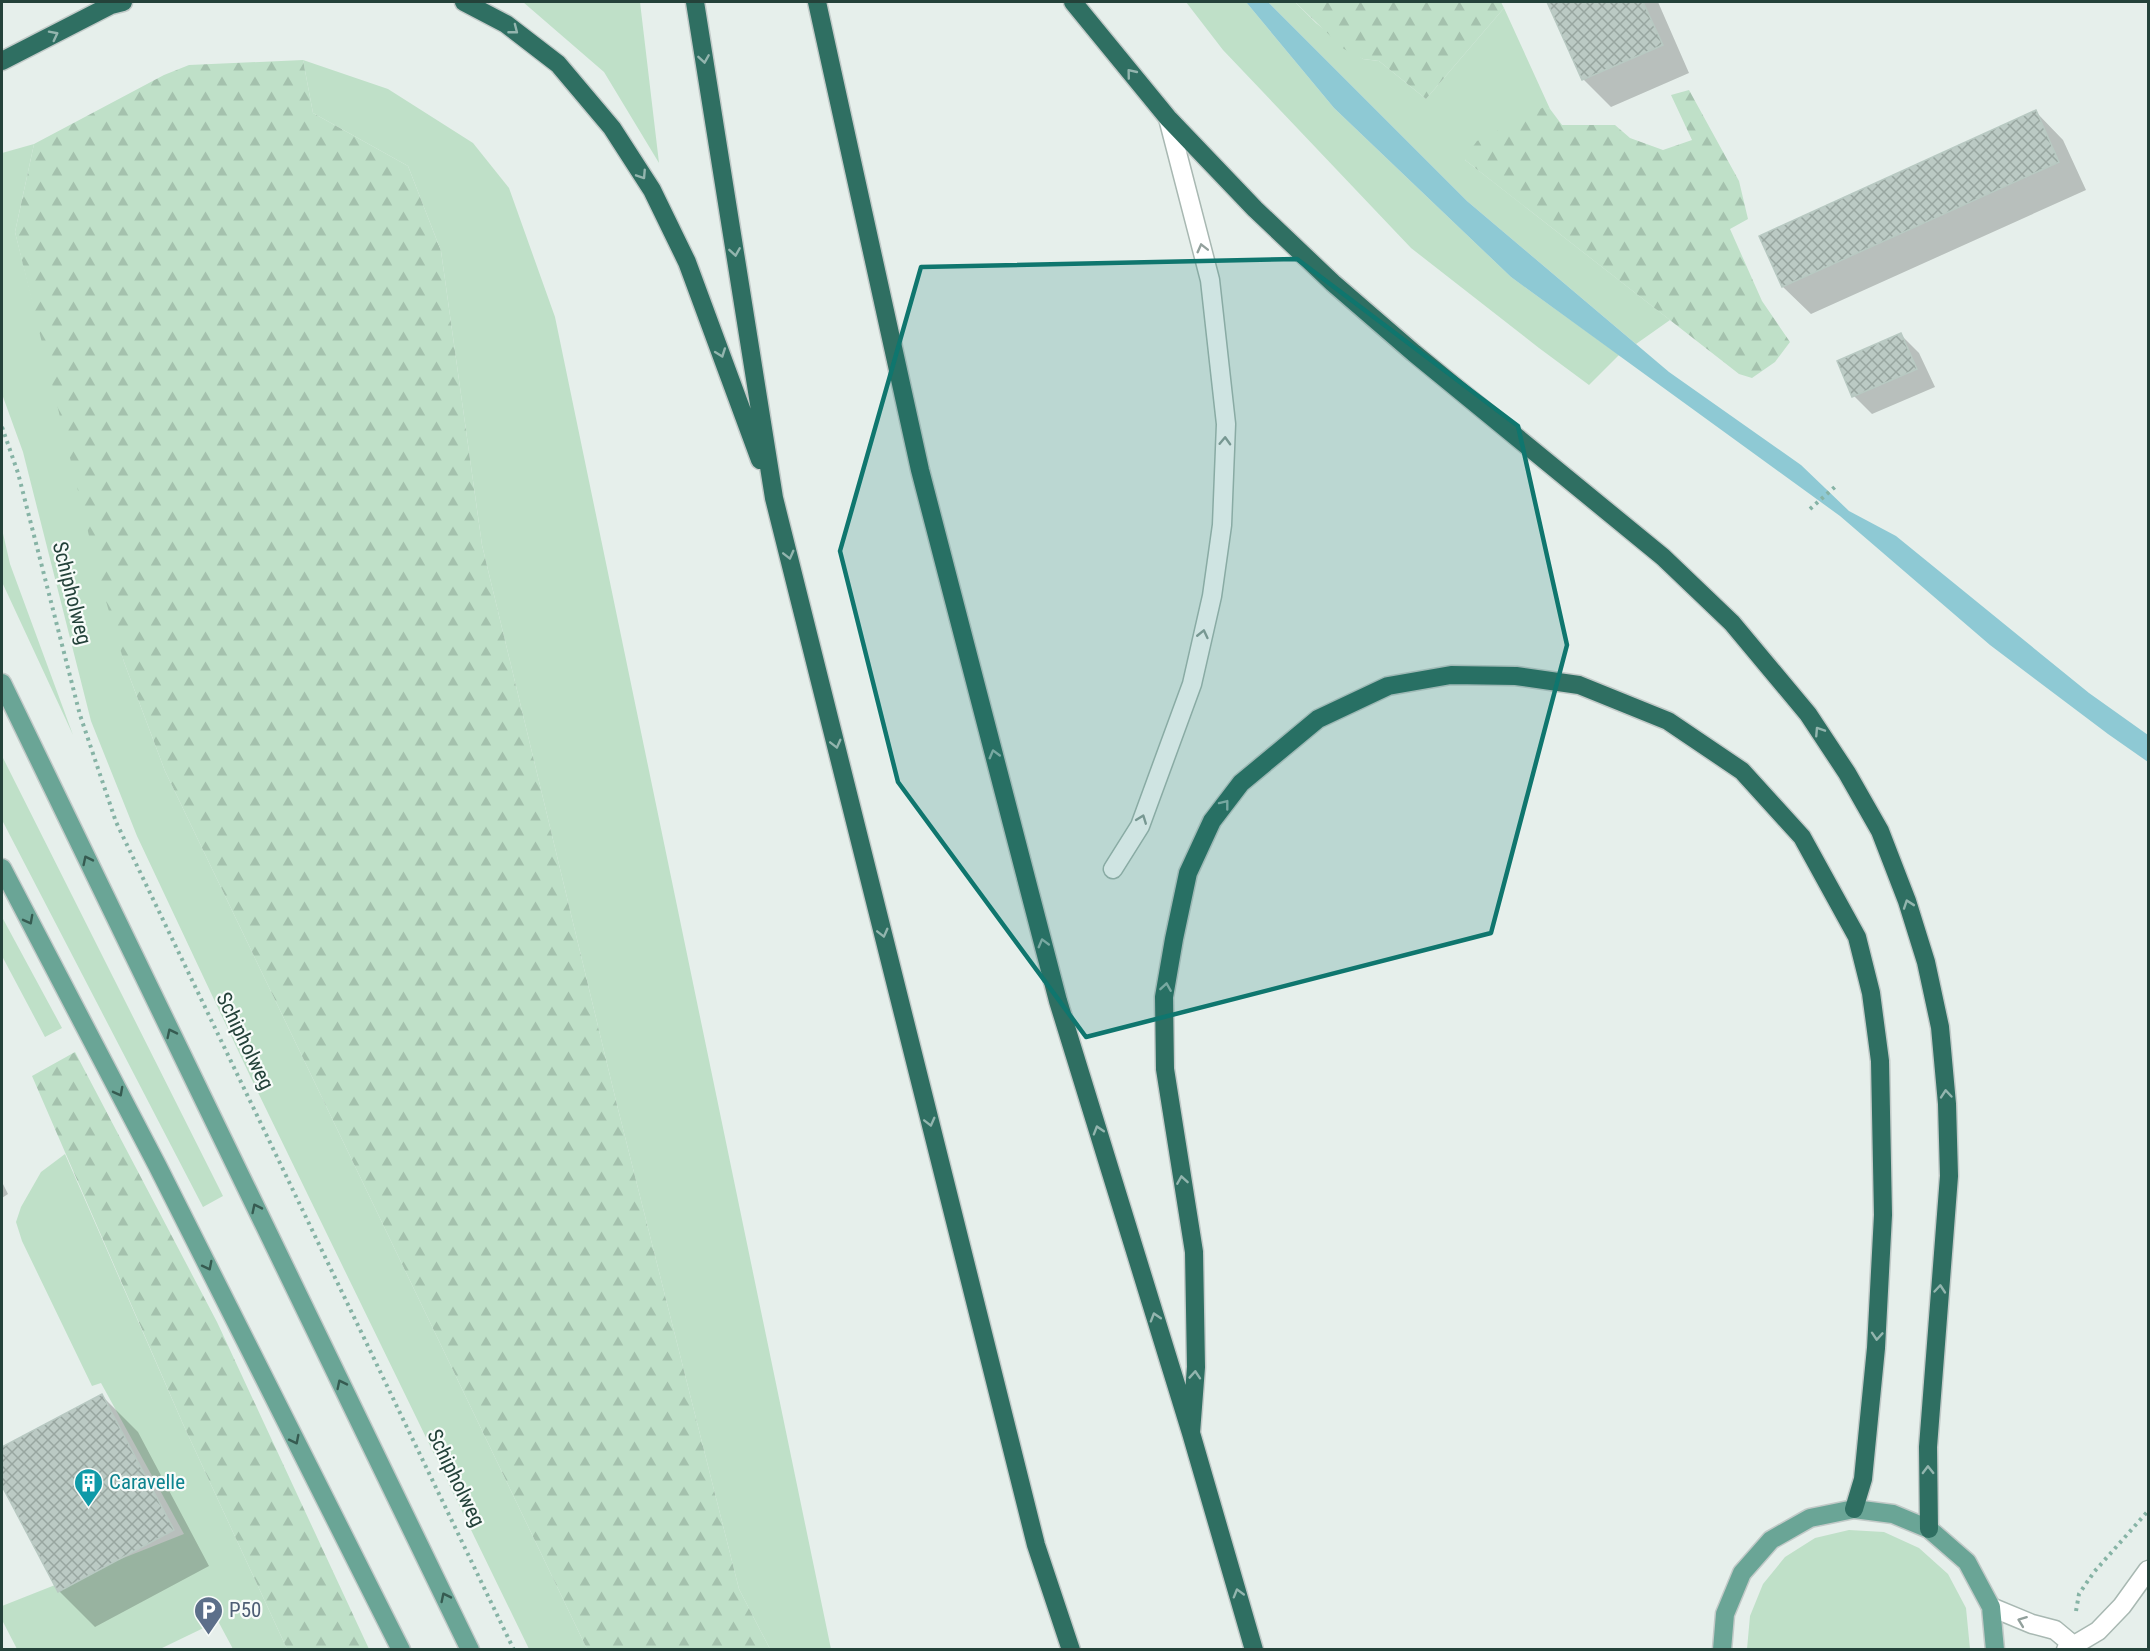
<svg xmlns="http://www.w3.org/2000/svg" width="2150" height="1651" font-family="'Roboto Condensed',sans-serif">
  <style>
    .grass { fill: #bfe0c8 }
    .forest { fill: url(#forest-firs) }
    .water { fill: #8ec9d4 }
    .shadow { fill: #0003 }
    .building { fill: url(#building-cross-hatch); stroke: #b8c9c2; stroke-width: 1.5 }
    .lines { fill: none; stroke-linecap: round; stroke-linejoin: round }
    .service-casing { stroke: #a8b8b2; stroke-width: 21 }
    .tertiary-casing { stroke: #a8b8b2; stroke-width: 21 }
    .primary-casing { stroke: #c2cac8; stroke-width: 21 }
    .motorway-casing { stroke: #c2cac8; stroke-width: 21 }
    .path { stroke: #86b3a5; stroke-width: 4; stroke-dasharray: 3 4.5; stroke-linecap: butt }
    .service { stroke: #fff; stroke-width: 18 }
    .tertiary { stroke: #fff; stroke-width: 18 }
    .primary { stroke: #6aa596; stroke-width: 18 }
    .motorway { stroke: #2f6f62; stroke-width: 18 }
    .oneway { stroke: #93b5ae }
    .oneway2 { stroke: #92a09c }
    .oneway3 { stroke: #365b51 }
    .marked { fill: #0f766e; fill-opacity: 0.2; stroke: #0f766e; stroke-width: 4.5; stroke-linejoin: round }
    .labels { text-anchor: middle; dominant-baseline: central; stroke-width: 4.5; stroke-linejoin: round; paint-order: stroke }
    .street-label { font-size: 21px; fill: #24423a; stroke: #f7fbf9 }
    .culture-label { font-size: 21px; fill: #0d838f; stroke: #f7fbf9; text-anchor: start }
    .service-label { font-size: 21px; fill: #4e5e75; stroke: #f7fbf9; text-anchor: start }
  </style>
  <defs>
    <pattern id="forest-firs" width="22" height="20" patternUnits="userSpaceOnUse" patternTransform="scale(1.5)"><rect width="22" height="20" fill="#bfe0c8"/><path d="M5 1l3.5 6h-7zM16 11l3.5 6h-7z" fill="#a4c1ad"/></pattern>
    <pattern id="building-cross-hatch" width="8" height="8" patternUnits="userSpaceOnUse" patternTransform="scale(1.5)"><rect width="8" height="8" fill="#bbcac4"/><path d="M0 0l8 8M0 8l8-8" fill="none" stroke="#98a6a0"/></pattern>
  </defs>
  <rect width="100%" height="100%" fill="#e6efeb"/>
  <path class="grass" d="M523,2h117l19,161 -55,-91z
    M1186,2h60l88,106 177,169 108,78 -30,30 -50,-37 -128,-100 -188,-198z
    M1268,2h27l21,21 47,36 16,2 47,38 78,-91 46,101 -6,-1 -79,52 205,160 -34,24 -169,-143z
    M303,60l85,29 85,54 36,45 46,129 276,1332h-61l-31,-60 -122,-484 -135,-560 -41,-294 -33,-85 -95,-53z
    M34,144l-19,88 109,430 41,109 422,878h-58l-278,-571 -114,-242 -46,-115 -68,-269 -21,-58v-241z
    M2,529l8,35 63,171 -71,-153z
    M2,756l221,440 -20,11 -201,-387z
    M2,917l60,111 -17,9 -43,-81z
    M65,1154l118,270 104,225h-54l-15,-28 -58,28h-143l-15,-29v-14l182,-72 -83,-151 -9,3 -70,-145 -6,-19 5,-15 20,-35z
    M1849,1530l35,2 35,16 29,26 18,34 4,41h-223l3,-33 13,-32 22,-27 30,-19z"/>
  <path class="forest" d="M1295,2h206l3,6 -78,91 -47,-38 -16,-2 -19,-10z
    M303,60l10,53 95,53 33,85 41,294 135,560 122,484 31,60h-183l-422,-878 -41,-109 -24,-81 -85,-349 19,-88 130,-69 25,-10z
    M1689,90l50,91 9,38 -18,10 32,72 28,41 -15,20 -23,16 -13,-4 -274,-214 4,-8 8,-11 67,-34 6,2 12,16h53l15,13 33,12 29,-10 -21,-45z
    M75,1052l142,270 152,327h-82l-104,-225 -151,-348z"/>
  <path class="water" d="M1246,2h22l199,199 202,171 132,93 48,46 47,25 193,157 59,42v27l-40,-28 -118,-89 -150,-129 -329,-239 -177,-169z"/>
  <path class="shadow" d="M1549,2h109l31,71 -78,34 -28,-28z
    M2036,112l27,28 23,50 -275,124 -28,-27 -22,-51z
    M1901,335l18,18 16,34 -63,27 -18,-18z
    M2,1182l6,12 -6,4z
    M102,1396l36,36 71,134 -114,61 -36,-36 -57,-108v-34z"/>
  <path class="building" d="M1547,2h96l20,43 -81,35z
    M2036,110l23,52 -277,125 -23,-51z
    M1901,333l16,36 -65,28 -15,-36z
    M102,1394l72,136 -116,62 -56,-106v-39z"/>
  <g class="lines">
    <defs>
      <path id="service" d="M1113,869l27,-43 52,-142 20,-88 10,-71 4,-101 -16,-144 -42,-162"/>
      <path id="tertiary" d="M1991,1607l41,17 23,6 18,15
        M2066,1650l32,-19 24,-25 26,-36"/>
      <path id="primary" d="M2,683l468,967
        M2,868l155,297 244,485
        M1722,1650l3,-36 17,-41 29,-33 39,-22 44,-9 39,5 36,15 38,33 24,45 4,43"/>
      <path id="motorway" d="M464,2l42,22 52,40 54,64 40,62 35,72 73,198
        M695,2l79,496 262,1047 35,105
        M817,2l103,468 138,531 133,432 63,217
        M1073,2l95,116 87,91 78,74 81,70 249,204 69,66 76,91 39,59 33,58 27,70 19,61 14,65 7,77 2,72 -21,271 1,82
        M2,61l109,-56 12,-3
        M1191,1433l5,-66 -2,-115 -29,-183 -1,-72 10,-58 14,-66 24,-52 29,-38 77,-64 70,-33 63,-11 65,1 63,9 89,36 74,50 60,66 55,100 14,56 9,68 3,154 -7,133 -13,131 -9,30"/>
    </defs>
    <use href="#service" class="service-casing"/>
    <use href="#tertiary" class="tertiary-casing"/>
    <use href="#primary" class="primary-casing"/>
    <use href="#motorway" class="motorway-casing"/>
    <path class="path" d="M2,427l16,46 62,242 36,107 398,828
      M1810,509l26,-23
      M2076,1611l3,-17 15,-22 54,-61"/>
    <use href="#service" class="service"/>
    <use href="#tertiary" class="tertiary"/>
    <use href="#primary" class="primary"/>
    <use href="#motorway" class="motorway"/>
  </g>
  <defs><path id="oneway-chevron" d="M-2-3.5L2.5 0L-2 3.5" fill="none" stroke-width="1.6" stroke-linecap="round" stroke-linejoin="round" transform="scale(1.5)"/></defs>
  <g class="oneway">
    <use href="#oneway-chevron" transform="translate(514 30) rotate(38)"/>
    <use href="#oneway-chevron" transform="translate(54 35) rotate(-27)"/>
    <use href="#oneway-chevron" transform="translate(704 59) rotate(81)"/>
    <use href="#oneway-chevron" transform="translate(1131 73) rotate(-129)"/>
    <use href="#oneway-chevron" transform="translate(642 175) rotate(57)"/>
    <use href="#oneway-chevron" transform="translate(735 252) rotate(81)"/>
    <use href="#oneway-chevron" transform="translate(721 353) rotate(70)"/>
    <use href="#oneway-chevron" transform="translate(789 555) rotate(76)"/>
    <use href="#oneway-chevron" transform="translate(1819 731) rotate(-123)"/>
    <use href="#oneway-chevron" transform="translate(836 744) rotate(76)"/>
    <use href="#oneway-chevron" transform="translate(994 754) rotate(-105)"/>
    <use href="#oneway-chevron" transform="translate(1225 804) rotate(-52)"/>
    <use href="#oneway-chevron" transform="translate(1908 904) rotate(-109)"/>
    <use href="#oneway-chevron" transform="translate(883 933) rotate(76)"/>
    <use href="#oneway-chevron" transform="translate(1043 943) rotate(-105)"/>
    <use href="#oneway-chevron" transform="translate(1166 987) rotate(-81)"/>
    <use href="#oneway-chevron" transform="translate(1946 1094) rotate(-95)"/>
    <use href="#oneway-chevron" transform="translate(930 1122) rotate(76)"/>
    <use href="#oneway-chevron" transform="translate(1098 1130) rotate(-107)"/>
    <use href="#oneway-chevron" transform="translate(1182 1180) rotate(-99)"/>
    <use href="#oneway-chevron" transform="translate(1940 1289) rotate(-85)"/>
    <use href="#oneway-chevron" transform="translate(1155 1317) rotate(-107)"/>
    <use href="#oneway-chevron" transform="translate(1877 1336) rotate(94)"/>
    <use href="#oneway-chevron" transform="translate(1195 1375) rotate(-86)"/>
    <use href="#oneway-chevron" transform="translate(1928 1470) rotate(-91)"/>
    <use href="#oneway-chevron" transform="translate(1238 1593) rotate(-106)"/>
  </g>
  <g class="oneway2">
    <use href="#oneway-chevron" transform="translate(1202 248) rotate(-104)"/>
    <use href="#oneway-chevron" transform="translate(1225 441) rotate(-88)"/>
    <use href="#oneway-chevron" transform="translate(1203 634) rotate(-77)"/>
    <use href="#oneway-chevron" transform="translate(1142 819) rotate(-69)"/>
    <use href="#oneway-chevron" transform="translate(2022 1621) rotate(-159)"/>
  </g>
  <g class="oneway3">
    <use href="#oneway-chevron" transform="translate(87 860) rotate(-116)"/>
    <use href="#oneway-chevron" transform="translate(29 920) rotate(62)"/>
    <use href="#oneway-chevron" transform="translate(171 1033) rotate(-116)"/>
    <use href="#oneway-chevron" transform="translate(119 1092) rotate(62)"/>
    <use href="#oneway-chevron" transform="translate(256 1208) rotate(-116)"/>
    <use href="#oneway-chevron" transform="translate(208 1266) rotate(63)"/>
    <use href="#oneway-chevron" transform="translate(341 1384) rotate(-116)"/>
    <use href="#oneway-chevron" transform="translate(295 1440) rotate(63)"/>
    <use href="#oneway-chevron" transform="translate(445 1597) rotate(-116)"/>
  </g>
  <path class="marked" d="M1297,259l221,167 49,219 -76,288 -405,104 -188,-255 -58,-231 81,-284z"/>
  <defs>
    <symbol id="building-pin" viewBox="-11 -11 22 30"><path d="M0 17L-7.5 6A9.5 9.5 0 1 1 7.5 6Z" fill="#0f9aa8" stroke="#f7fbf9"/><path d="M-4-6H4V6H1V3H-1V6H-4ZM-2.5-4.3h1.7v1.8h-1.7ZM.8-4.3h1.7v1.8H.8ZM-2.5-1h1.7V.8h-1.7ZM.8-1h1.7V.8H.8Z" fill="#fff"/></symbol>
    <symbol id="parking-pin" viewBox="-11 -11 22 30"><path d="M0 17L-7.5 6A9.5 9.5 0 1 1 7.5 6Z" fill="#5c6f8a" stroke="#f7fbf9"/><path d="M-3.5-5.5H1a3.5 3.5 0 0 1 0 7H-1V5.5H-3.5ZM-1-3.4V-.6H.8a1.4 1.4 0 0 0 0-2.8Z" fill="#fff"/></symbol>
  </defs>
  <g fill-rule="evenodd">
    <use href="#building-pin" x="72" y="1466" width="33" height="45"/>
    <use href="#parking-pin" x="192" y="1594" width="33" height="45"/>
  </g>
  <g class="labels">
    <g class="street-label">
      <text transform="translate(72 593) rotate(76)">Schipholweg</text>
      <text transform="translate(245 1041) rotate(64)">Schipholweg</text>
      <text transform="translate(456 1478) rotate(64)">Schipholweg</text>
    </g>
    <g class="culture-label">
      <text x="109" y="1482">Caravelle</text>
    </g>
    <g class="service-label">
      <text x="229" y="1610">P50</text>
    </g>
  </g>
  <rect width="2150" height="1651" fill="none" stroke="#24423a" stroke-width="6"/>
</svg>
